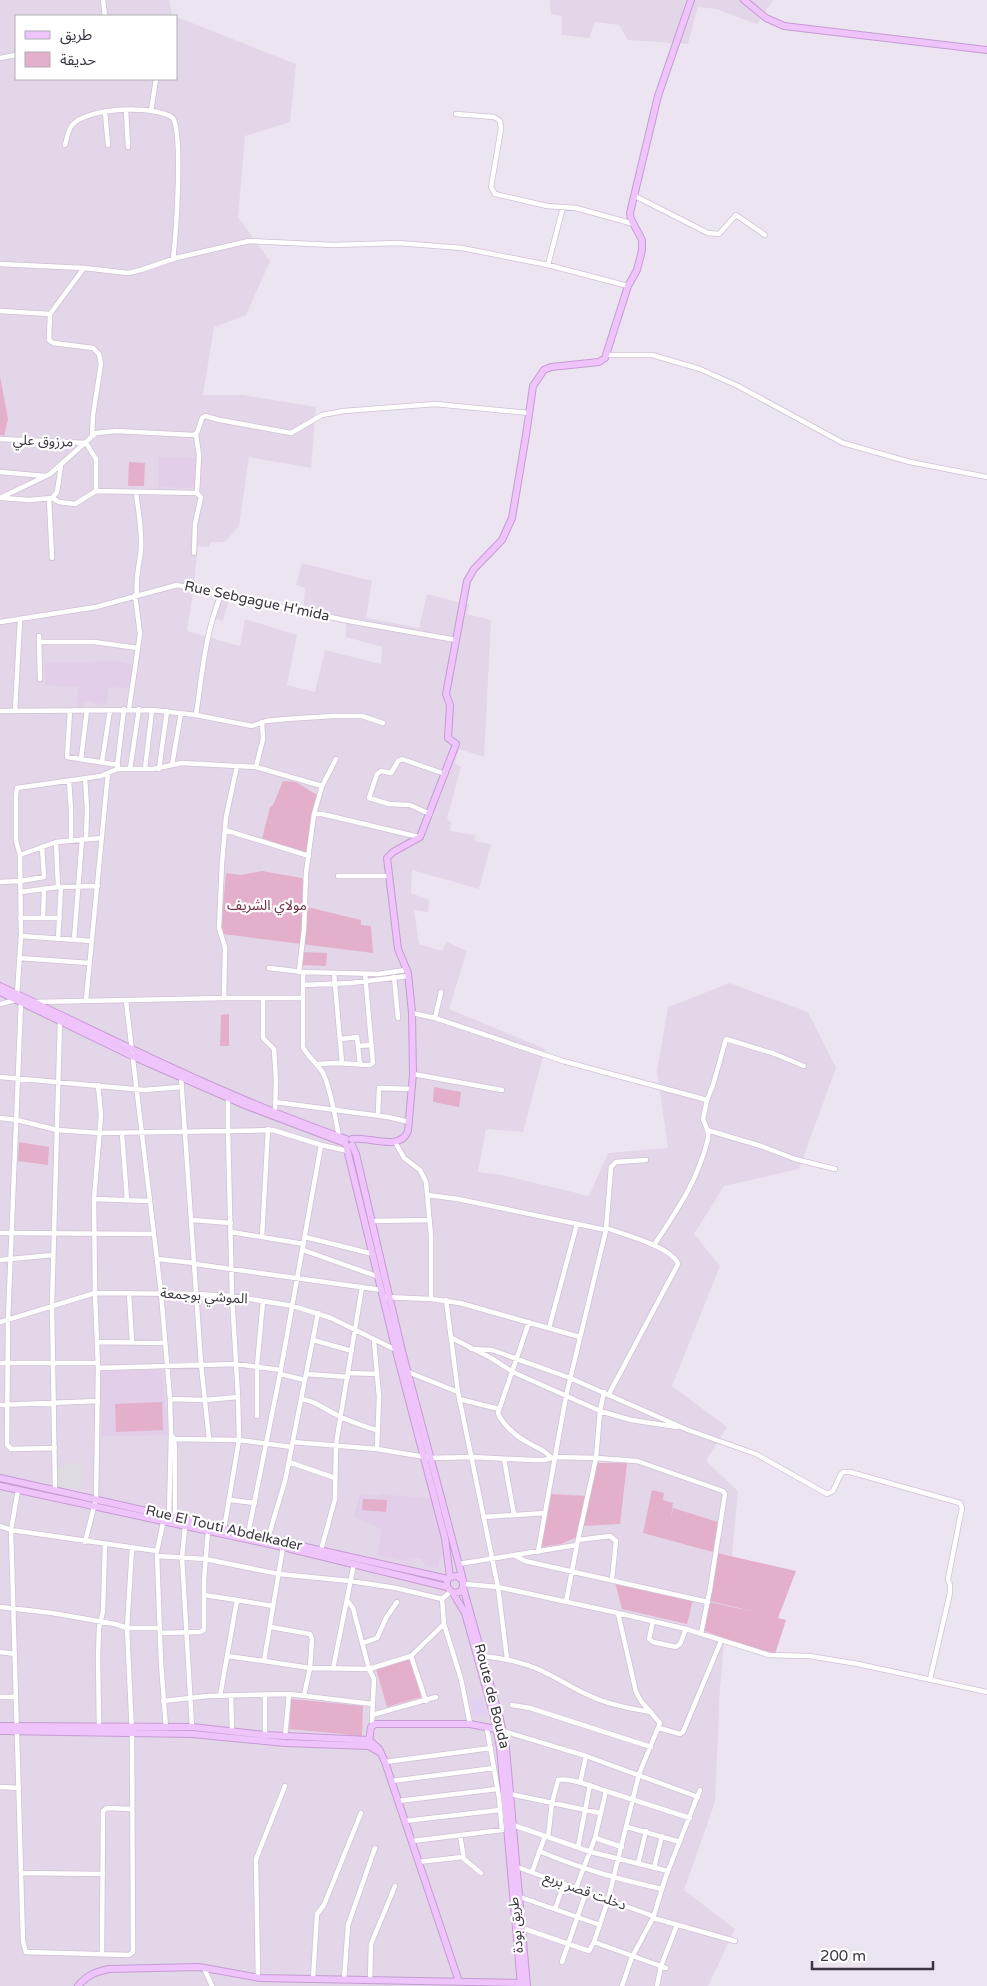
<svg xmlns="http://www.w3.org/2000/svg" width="987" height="1986" font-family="'Varela Round','Noto Sans Arabic',sans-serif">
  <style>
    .residential { fill: #e3d6e8; fill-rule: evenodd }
    .commercial { fill: #e4d0f2 }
    .education { fill: #e2cee9 }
    .green { fill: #e3afca }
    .parking { fill: #dfdce1 }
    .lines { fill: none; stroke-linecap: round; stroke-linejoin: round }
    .street-casing { stroke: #d0c1d6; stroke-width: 6 }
    .secondary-casing { stroke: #c69bd4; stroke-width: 8 }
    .street { stroke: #fff; stroke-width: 4.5 }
    .secondary { stroke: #efc4fa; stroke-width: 6 }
    .labels { text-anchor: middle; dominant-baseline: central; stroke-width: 4.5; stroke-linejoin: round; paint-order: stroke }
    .street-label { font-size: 14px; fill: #3d3442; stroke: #fff }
    .park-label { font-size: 14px; fill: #6f2c44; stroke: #fff }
  </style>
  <rect width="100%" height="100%" fill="#ede4f1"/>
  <path class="residential" d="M0,0h169l3,15 124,49 -6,58 -45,14 -7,81 32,44 -24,54 -32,12 -11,68h40l73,12 -5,61 -62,-11 -10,69 -14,16h-14l-2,5 -11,-1 -4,36 37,10 -8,29 -13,-4 5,-19 -22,-4 -6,37 53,15 5,-27 52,16 -10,50 28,7 10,-42 56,14 1,-17 -36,-10v-14l-43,-10 2,-25 -9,-3 6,-22 70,18 -6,37 53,10 8,-34 42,11 -2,9 24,6 -7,137 -25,-8 -4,14 6,4 -14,52 4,3 -1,9 25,4 -1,6 17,3 -12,45 -67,-19 -1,23 18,7 -1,12 -14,-2 5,34 23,7 5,-9 20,9 -18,58 96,40 -22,83 -37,-3 -8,43 24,3 87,21 19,-43 60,-5 -11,-77 11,-64 62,-24 78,29 28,56 -37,101 -75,17 -30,48 26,32 -48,120 55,41 -21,34 32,30 -18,196 -5,115 -31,88 51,39 -27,57h-708zM16,16h160v63h-160z
    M550,0h223l-16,24 -41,-15 -18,-2 -10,37 -60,-4 -9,-15 -24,-3 -6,16 -27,-3v-19l-11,-2z"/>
  <path class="commercial" d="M483,1697l4,18 -13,3 -4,-18z"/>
  <path class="education" d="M158,457l39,1 -1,30 -38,-1z
    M116,661l16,4 -3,23 -21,-1 -1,16 -15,1 1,-3h-8l-3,6h-5l1,-20 -33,-2v-22z
    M101,1370h61l6,65 -67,1z
    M360,1494l18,2 2,-2 52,5 12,45 -6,24 -13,-3 -3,-6 -13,-2 -1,5 -31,-7 5,-26 -28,-12z"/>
  <path class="green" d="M0,376l8,43 -4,17 -4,-1z
    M129,462l16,1 -1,23h-16z
    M283,781l13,1 21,13 -4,14 -4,38 -2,6h-4l-41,-14 8,-32 3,-2z
    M262,871l40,7 3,3 1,34 1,-8 54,13v5l10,1 2,27 -150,-19 -2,-6 5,-55 15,2z
    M302,952l25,1 -1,13 -24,-1z
    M229,1014v32h-9l1,-31z
    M434,1087l27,5 -2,15 -26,-5z
    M19,1142l30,5 -1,18 -30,-4z
    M162,1402l1,28 -47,2 -1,-28z
    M597,1463h30l-7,61 -37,2z
    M652,1490l12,3 -1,7 10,3 -2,15 2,-10 45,14 -5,30 -70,-19z
    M550,1494l36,2 -9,41 -16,7 -20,3z
    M363,1499l24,1 -1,12 -24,-2z
    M717,1553l79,18 -18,47 8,2 -11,34 -34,-8 -38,-16 6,-28 42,9 -41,-10z
    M615,1582l78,17 -6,25 -65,-15z
    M410,1659l11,38 -34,10 -11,-38z
    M291,1699l72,7 -1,30 -73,-7z"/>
  <path class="parking" d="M81,1461v28l-23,-3v-18z"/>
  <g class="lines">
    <defs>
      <path id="street" d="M103,0l2,16
        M0,58l16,-3
        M126,110l2,37
        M151,111l5,-32
        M105,112l3,33
        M456,114l38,3 6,4 1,8 -10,58 4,7 52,12 29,2 58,16
        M65,145c2,-7 3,-16 8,-21 17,-17 82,-19 100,-6 10,18 3,117 0,141
        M635,196l73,37 11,1 17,-19 29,20
        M0,264l84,4 44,5 13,-3 35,-12 73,-17 84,4 65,-2 64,5 86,17 80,21
        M548,265l15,-58
        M0,311l50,3 34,-46
        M50,314l-1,26 4,3 40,5 6,6 2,10 -8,51 -1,21
        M607,355h45l48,14 38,17 105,57 67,19 77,15
        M0,439l86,4
        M86,443l10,16v32
        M0,472l45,4
        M136,492c2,18 6,37 5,56 -1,16 -6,29 -4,47
        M0,498l50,-24 46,-41 20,-2 77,4 4,-2 5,-15 3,-2 15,4 71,13 31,-18 22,-4 91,-7 93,9
        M3,498l26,2 23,-2 5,-6 4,-26
        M52,498l7,4 16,2 21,-13 101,2
        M49,499l3,59
        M194,553l1,-29 6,-27 -4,-4 2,-38 -3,-20
        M0,622l96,-15 81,-22 172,36 107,19
        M39,636l1,43
        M39,642h55l44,6
        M129,709l11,-75 -5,-39
        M0,711l152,-1 44,5 56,11 14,-5 20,-2 46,-3h30l21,7
        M15,711l5,-92
        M70,711l-3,46 51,8
        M196,715c6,-39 9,-83 25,-120
        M81,759l6,-49
        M102,762l8,-52
        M172,765l9,-52
        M117,767l7,-58
        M256,767l7,-28 -1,-17
        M130,769l9,-60
        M145,769l7,-59
        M159,769l8,-58
        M85,778l2,31 -1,30
        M69,781l2,29v30
        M314,814h8l97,23
        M430,814l-20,-9 -21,-1 -20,-6 8,-24 4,-3 10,2 7,-12 4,-2 43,15
        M225,830l84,26
        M56,842l2,45
        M20,855l-4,-14v-46l1,-7 84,-12 16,-7h36l29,-6 74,4 66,19
        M338,876h51
        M0,882l20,-1 24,-4 -2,-30
        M44,889l-1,29h17
        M21,892l37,-5 40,-1
        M20,918h23
        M21,936l70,5
        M58,939l3,-52
        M74,940l8,-101
        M19,958l70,5
        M269,968l34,4 75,2 28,-4
        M299,972l5,-43 2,-56 8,-59 8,-28 14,-27
        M303,972v75c5,11 15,16 21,28 8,20 11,41 15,62
        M334,973l8,90
        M394,977l4,41
        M303,985l48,-2 57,-7
        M17,995l4,-59 -1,-81 36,-13 46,-4
        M224,998l1,-51 -6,-19 3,-65 4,-46 11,-51
        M263,998v40l11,11 2,32 -1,30
        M86,1000l22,-227
        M126,1001l35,292 9,106 1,35
        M21,1002l-13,318 -1,124 4,5 44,-1
        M35,1002l189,-4h79
        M0,1004l15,-4
        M412,1013l23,5 128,43 144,39 -4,19 5,13v7c-11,43 -30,70 -54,106
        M435,1018l6,-26
        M341,1039l16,-2 3,28
        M358,1046l14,-1
        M318,1064l18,-1 34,2 3,-2 -8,-89
        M413,1074l89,16
        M181,1076l20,288 8,75
        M0,1077l144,13 37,-3
        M707,1100l6,-15 13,-46 49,15 29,12
        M275,1102l113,15 21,5
        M378,1115l1,-27 33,1
        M0,1118l17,2 40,10 42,3 129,-2v-34
        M707,1130l54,16 34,13 40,10
        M122,1133l5,67
        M395,1142l9,16 16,12 6,12 5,54v63
        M428,1195l30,4 148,31
        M94,1199l56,2
        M192,1220l39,3
        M372,1221l58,-1
        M606,1228c17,6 66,19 72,36l-69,130
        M231,1232l73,12
        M0,1233l154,1
        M262,1237l6,-108
        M305,1237l68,17
        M303,1250l76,27
        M157,1259l38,4
        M0,1260l53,-5
        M195,1264l187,26
        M129,1293l3,49
        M384,1297l47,2 29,4 120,34
        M446,1300l12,92 40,195 9,72
        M0,1322l95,-29 101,1 36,2 61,10 38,12 67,33
        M529,1322l-31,91c4,11 19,24 29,29 9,6 18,7 24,16
        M549,1328l28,-104
        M452,1338l39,20 22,14 87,39 31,9 46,7
        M313,1340l39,11
        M374,1341l5,56 -2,52
        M98,1342l67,1
        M471,1349l21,1 78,28 118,52 68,24 71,40 6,-3 8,-17 2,-2h7l110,31 2,5 -14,71 2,6v8l-20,86
        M0,1363h98
        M98,1368l138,-4 45,6
        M408,1372l50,20
        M348,1373l29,1
        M280,1374l25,6
        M306,1374l42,3
        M604,1392l-4,19 -4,47 41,3 86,30 2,3 -15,95 -9,45
        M170,1399l35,1 33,-3
        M302,1399c14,2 22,10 35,16 13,7 28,11 41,16
        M459,1399l40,10
        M0,1405l98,-4
        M257,1416v-50l6,-65
        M171,1439l68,1 53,7
        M293,1442l84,7 54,9 41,-1 60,3h12l11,-3 41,1 -18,82
        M504,1459l10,56
        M289,1462l46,16
        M18,1490l-7,40 12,412 3,10 103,3 4,-3 -1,-218 -5,-106 5,-80
        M55,1491l-3,-186 8,-285
        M230,1500l25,3
        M169,1517l2,-83 3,5 1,10v71
        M483,1517l62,-4
        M0,1526l11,4 146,21 6,-28
        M185,1527l-3,30 10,170
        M224,1529l15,-89 -1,-43 -6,-101 -4,-165 45,-1 48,15 27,6
        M248,1534l32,-160 41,-229
        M268,1538l17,-57 33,-168
        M85,1542l11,-43 2,-131 -3,-75 -1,-94 7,-84 -3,-30
        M283,1547l-19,114 46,7 -6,27
        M321,1550l14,-51 1,-55 26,-157
        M538,1552l28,-156 40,-166 5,-63 5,-5 30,-2
        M157,1555l4,108 5,65
        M158,1556l47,3 74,15 71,7 46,7 46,11
        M516,1556l9,5 183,41
        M458,1564l119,-19 1,-5 32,-4 6,5 -4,39
        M464,1584l34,3 120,26 68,16 83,26 40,1 49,8 129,28
        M204,1595l33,5 -17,96
        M237,1600l36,6
        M347,1600l6,8 16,61 5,10 -2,42 1,3
        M566,1602l11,-57
        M0,1607l52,6 63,11 12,4h33
        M653,1621l-4,18 4,3 23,5 4,-3 6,-15
        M444,1624l17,55 9,45
        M271,1627l39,7 2,5 -2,29 59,1 42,-13 15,45
        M160,1633l40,-1 4,-2v-50l4,-49
        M363,1643l14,-5 9,-20 11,-16
        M0,1652l15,2
        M227,1656l37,5
        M411,1656l33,-32 -2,-25 8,-7
        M483,1656c24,3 45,7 67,19 11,5 22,13 34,18 21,11 44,15 67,19
        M333,1669l21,-105
        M231,1696l1,35
        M0,1697h16
        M163,1701l45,-5 81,-2 84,10
        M512,1705l18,3 121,39
        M372,1715l64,-18
        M99,1727l-1,-70 1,-29 4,-17 2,-67
        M659,1728l21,6 3,-2 38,-91
        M503,1731l83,25 112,41
        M265,1735v-39
        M285,1737l4,-43
        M385,1762l106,-14
        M392,1781l102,-13
        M580,1783l6,-27
        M0,1787l19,1
        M510,1794l90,19
        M398,1801l99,-12
        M405,1821l95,-11
        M513,1825l78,27 77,19
        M627,1827l53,15
        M460,1835l4,24 17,14
        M548,1837l4,-34 6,-23c11,-3 36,7 48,11
        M595,1838l27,9
        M412,1841l90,-11 -3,-33 -12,-68
        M578,1847l12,-62
        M539,1851c43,18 78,28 123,38
        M418,1862l45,-5
        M638,1864l8,-33
        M517,1867l136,49
        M654,1868l8,-32
        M532,1872l13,-36
        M21,1873l82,1
        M576,1888l19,-50 11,-47 84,27
        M520,1897l80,28
        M555,1909l9,-25
        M653,1918l82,23
        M522,1928l67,23 5,-9 14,-42 31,-126 21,-51 -19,-22 -5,-9 -18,-79
        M594,1942l72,26
        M102,1954l1,-143 4,-3 25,1
        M562,1962l24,-70
        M204,1968l8,18
        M258,1978l-2,-119 29,-73
        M313,1979l4,-65 7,-9 37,-92
        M344,1980l4,-55 27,-77
        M370,1980l1,-36 24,-58
        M622,1986l10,-29 21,-39 13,-42 34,-86
        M657,1986l4,-20 16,-41"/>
      <path id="secondary" d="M744,0l22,18 18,8 203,24
        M0,986c114,54 227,112 346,153
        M0,992l132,64 115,50 98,37
        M352,1139c17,-3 48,13 56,-8l5,-57 -1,-61 -4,-40 -10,-24 -11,-91 6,-6 27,-15 36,-93 -8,-6 2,-33 -4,-11 21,-113 7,-12 28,-29 10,-22 14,-83 7,-49 11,-16 7,-3 48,-5 6,-4 23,-72 9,-16 5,-20v-10l-11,-21 -1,-6 28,-117 33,-96
        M346,1145l50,206 49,187 5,39 -3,4v6l6,6 7,-1 3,-5v-6l-6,-5 -7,1
        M352,1145l4,9 46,197 61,229
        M0,1478l448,101
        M0,1486l283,61 164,40
        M463,1587l37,132 6,29 21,238
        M453,1593l12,20 29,104 6,31 21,237
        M0,1726l192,1 73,8 104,5 10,9 6,13 74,220
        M0,1731l192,3 93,9 84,3 10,6
        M369,1742l2,-15 4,-3h95l31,6
        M78,1986c9,-11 17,-14 31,-17l90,-2 61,11 261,5"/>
    </defs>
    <use href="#street" class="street-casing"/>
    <use href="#secondary" class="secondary-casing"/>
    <use href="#street" class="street"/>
    <use href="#secondary" class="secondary"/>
  </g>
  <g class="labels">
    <g class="street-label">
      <text transform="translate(43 441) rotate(2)">مرزوق علي</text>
      <text transform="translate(257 601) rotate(12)">Rue Sebgague H'mida</text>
      <text transform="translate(204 1296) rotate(4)">الموشي بوجمعة</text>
      <text transform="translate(224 1528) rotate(13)">Rue El Touti Abdelkader</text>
      <text transform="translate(492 1696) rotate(76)">Route de Bouda</text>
      <text transform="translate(585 1891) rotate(20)">دخلت قصر بربع</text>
      <text transform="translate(516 1925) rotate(-95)">طريق بودة</text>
    </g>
    <g class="park-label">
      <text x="267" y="905">مولاي الشريف</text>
    </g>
  </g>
  <rect x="15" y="15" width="162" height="65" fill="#ffffff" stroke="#b1aeb3"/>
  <rect x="25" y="31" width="25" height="8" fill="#efc4fa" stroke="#b1aeb3"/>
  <text x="60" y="40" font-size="15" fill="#3d3442">طريق</text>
  <rect x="25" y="52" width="25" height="15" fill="#e3afca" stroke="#b1aeb3"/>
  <text x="60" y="65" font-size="15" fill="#3d3442">حديقة</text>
  <path d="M812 1961v8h121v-8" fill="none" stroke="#3d3442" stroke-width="2.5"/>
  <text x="820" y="1961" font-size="15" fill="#3d3442" stroke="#ffffff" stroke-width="4" paint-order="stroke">200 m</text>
</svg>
